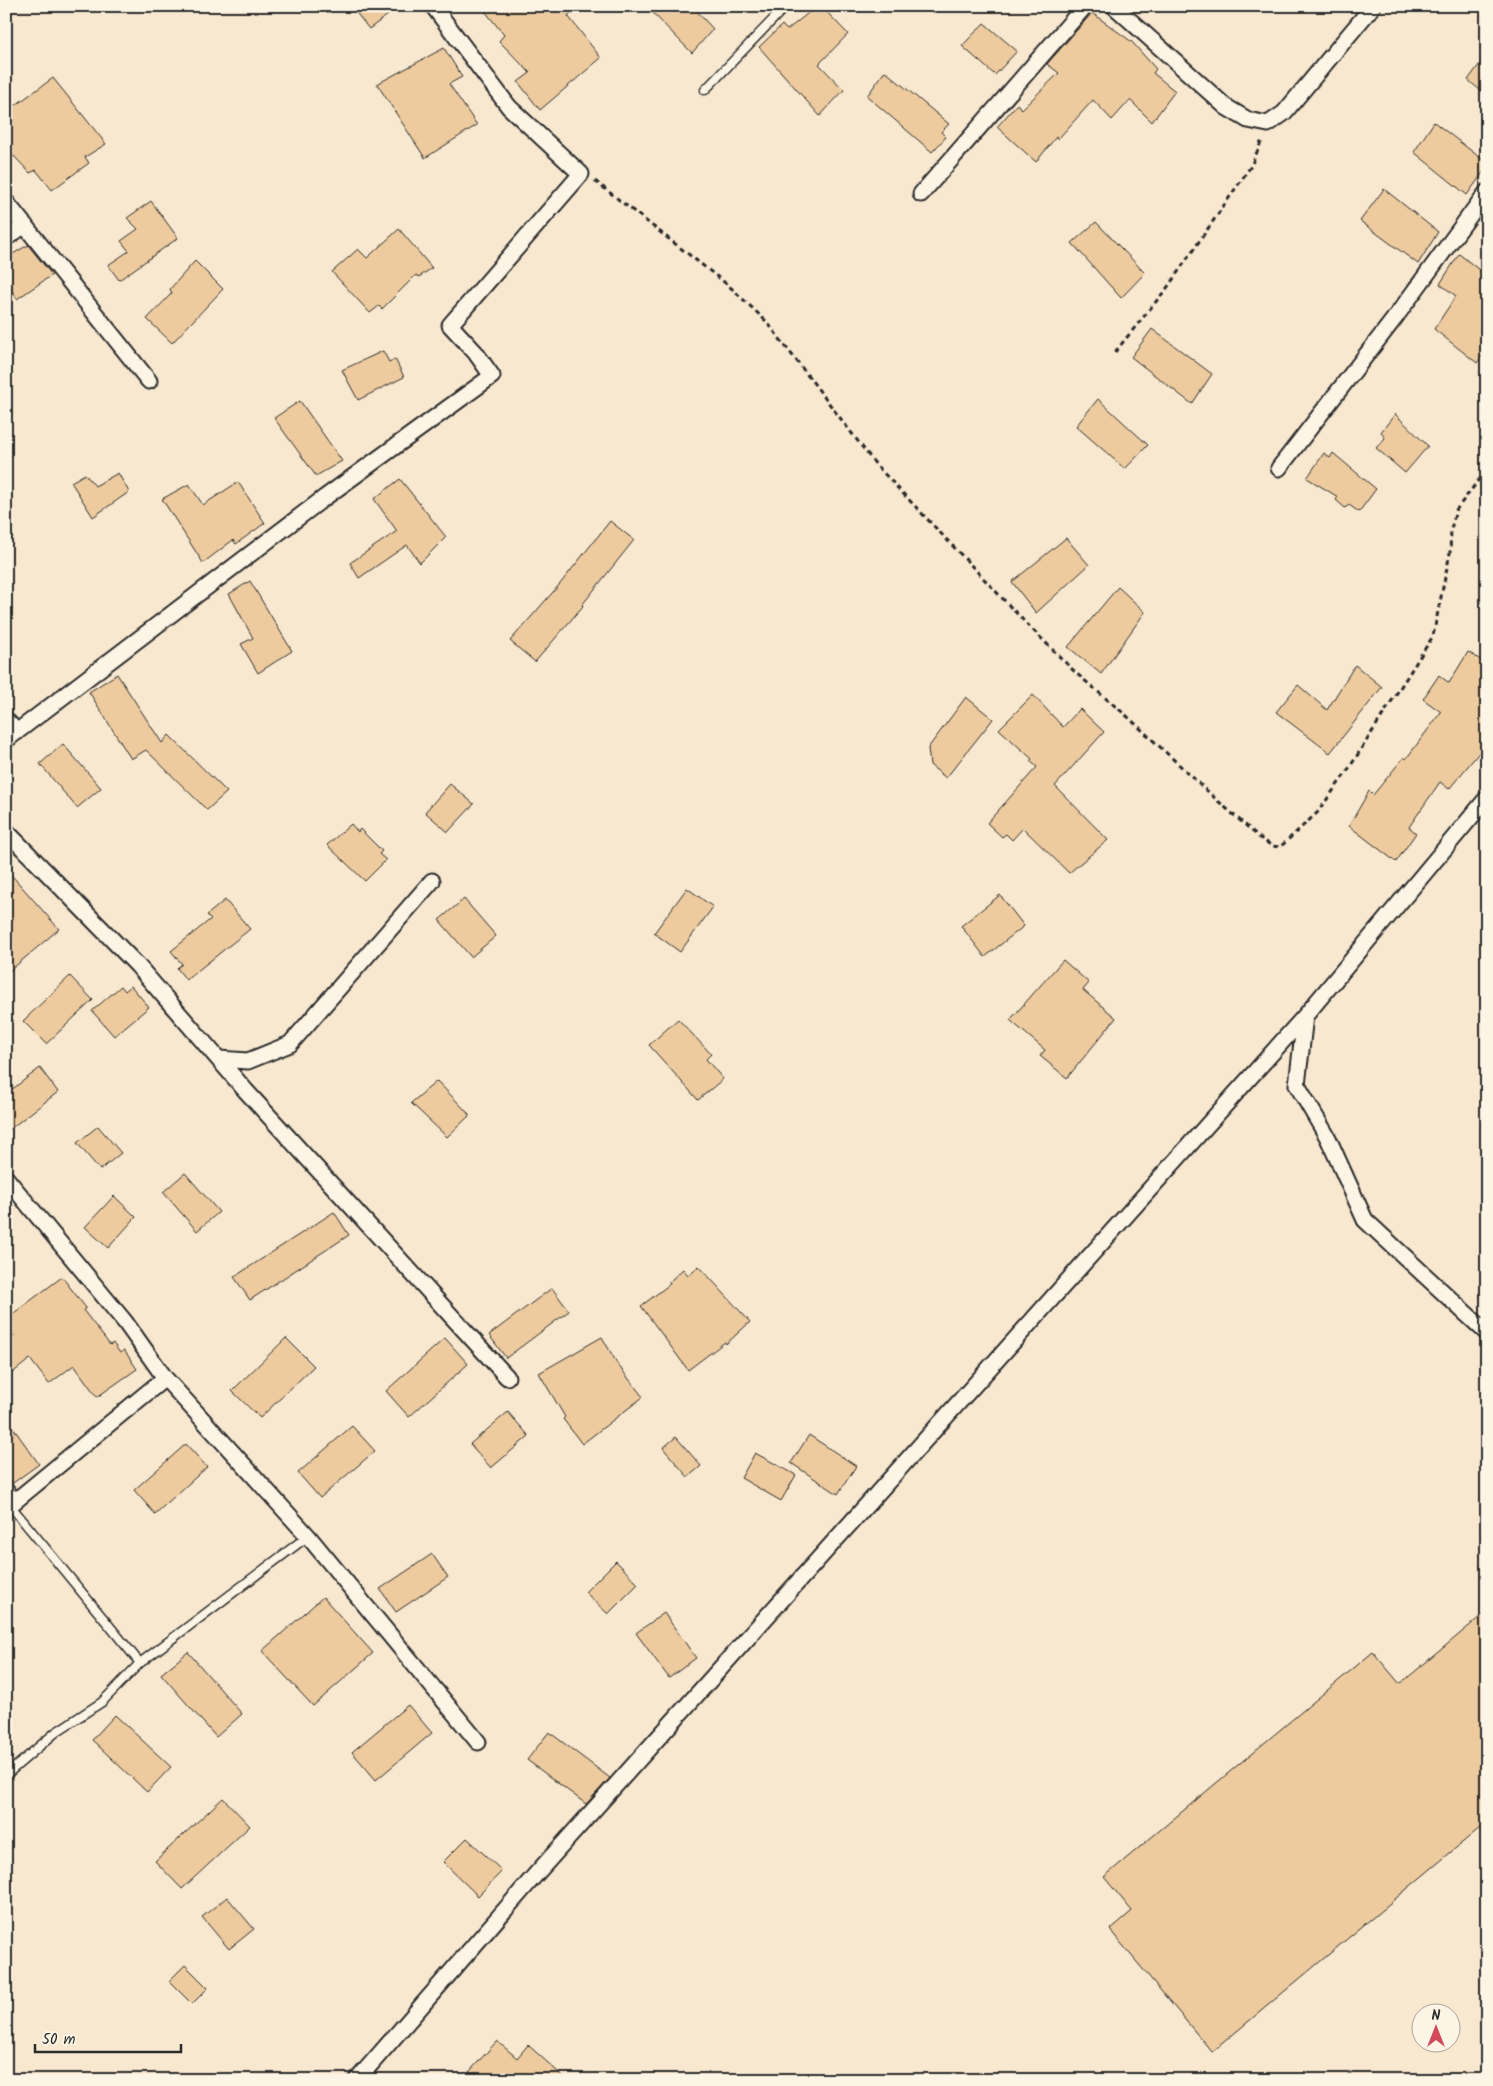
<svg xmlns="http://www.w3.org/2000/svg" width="1493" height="2086" font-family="Kalam,sans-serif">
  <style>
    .building { fill: #edcb9e; stroke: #2b2b2b }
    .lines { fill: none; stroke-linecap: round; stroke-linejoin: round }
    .lane-casing { stroke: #2b2b2b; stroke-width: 11 }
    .street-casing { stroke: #2b2b2b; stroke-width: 19 }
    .path { stroke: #2b2b2b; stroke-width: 3; stroke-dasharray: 5 4; stroke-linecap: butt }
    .lane { stroke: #fcf5e5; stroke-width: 8 }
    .street { stroke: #fcf5e5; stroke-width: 15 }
  </style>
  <rect width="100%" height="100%" fill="#f8e8d0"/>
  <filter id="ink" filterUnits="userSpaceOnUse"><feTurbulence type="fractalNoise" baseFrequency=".02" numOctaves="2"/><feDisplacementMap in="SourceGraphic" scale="10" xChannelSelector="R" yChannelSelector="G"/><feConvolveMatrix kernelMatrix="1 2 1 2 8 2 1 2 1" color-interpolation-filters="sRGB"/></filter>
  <g filter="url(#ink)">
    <path class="building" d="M351,6h49l-31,23z
      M481,6h96l-9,10 33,42 -61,52 -22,-28 12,-9 -31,-32 5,-6z
      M646,6h46l21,23 -21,24z
      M817,6h4l27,28 -29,30 25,26 -24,26 -61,-69 23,-22 5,5z
      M1092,13l40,29 24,27 -3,4 22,18 -23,31 -22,-22 -18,20 -19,-20 -35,39 -2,-2 -20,25 -39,-35 20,-23 5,5 37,-36 -12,-9z
      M984,23l33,28 -22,24 -33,-29z
      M444,48l18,29 -13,7 28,41 -52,33 -48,-74z
      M1487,54v42l-19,-16z
      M885,71l64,53 -8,8 5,5 -14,15 -65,-56z
      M53,78l53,66 -21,13 4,6 -37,27 -16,-20 -6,3 -16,-17 -8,6v-50z
      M1434,122l53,41v4l-20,28 -53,-43z
      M1384,189l54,43 -20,32 -58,-43z
      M151,201l27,37 -59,42 -11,-15 21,-14 -8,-10 17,-12 -11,-11z
      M1096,222l49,51 -24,25 -49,-55z
      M399,229l33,39 -13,9 -3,-2 -34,34 -3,-3 -9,7 -38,-41 26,-23 9,9z
      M28,245l24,30 -35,24 -11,-19v-22z
      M1459,254l28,22v74l-10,13 -43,-34 22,-33 -16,-12z
      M195,261l28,28 -51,54 -25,-24 25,-26 -2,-4z
      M1152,329l60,45 -20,30 -61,-47z
      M383,351l6,11 6,-3 9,18 -46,23 -16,-30z
      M1098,399l50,46 -23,24 -49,-43z
      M300,401l42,60 -26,15 -42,-58z
      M1395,414l33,32 -23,27 -29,-25 9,-10 -4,-6z
      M1324,453l6,5 3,-5 43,36 -17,23 -10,-7 -4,3 -9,-8 2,-3 -31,-19z
      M118,473l11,19 -36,25 -22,-35 14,-8 10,12z
      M400,479l46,58 -26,26 -13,-18 -48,33 -9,-15 47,-32 -23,-32z
      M238,482l27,41 -29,21 -3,-4 -30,23 -41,-64 27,-15 14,21z
      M610,521l24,19 -52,65 1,1 -48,56 -25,-21 50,-57z
      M1066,538l23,27 -53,48 -24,-31z
      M250,581l42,70 -34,22 -17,-29 12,-6 -24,-44z
      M1118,587l27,25 -44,62 -33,-27z
      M1468,652l19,12v79l-38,46 -9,-7 -31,45 7,6 -20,29 -47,-36 20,-35 4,4 31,-38 2,2 35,-47 -18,-13 16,-24 10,8z
      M1355,665l27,22 -52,66 -54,-41 22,-27 29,25z
      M117,674l45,69 7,-8 58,57 -20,18 -61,-60 -15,9 -42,-67z
      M1033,695l30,32 17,-18 24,23 -49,54 53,54 -39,33 -46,-45 -11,12 -6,-6 -4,3 -15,-14 50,-56 -7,-6 2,-2 -33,-30z
      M966,697l27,22 -47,59 -16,-13 -2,-17z
      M63,744l38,44 -24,20 -37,-44z
      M450,784l24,20 -26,28 -23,-20z
      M351,824l7,8 2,-3 22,22 -3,3 7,6 -21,21 -38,-36z
      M6,869l53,60 -53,45z
      M687,888l26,19 -33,45 -26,-19z
      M1000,895l24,31 -39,31 -24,-31z
      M464,899l32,37 -25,21 -32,-37z
      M225,900l25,29 -64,51 -9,-12 5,-4 -11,-13 40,-32 -4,-4z
      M1063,960l26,23 -6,7 33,28 -49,60 -27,-22 5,-6 -35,-30z
      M70,976l23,24 -47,44 -23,-23z
      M121,986l4,5 6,-5 18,21 -35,29 -22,-25z
      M678,1019l33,35 -5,5 17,20 -25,21 -49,-55z
      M40,1068l18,24 -52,40v-38z
      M437,1081l33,34 -23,22 -36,-34z
      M98,1126l23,27 -21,17 -23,-27z
      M185,1173l34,39 -22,19 -34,-39z
      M114,1196l22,21 -28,31 -23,-21z
      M334,1212l15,23 -99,65 -16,-23z
      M699,1266l51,56 -24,22 -1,-2 -37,28 -47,-64 29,-22 -1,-2 14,-13 5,6z
      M62,1277l24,31 -3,2 27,35 3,-2 7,10 4,-3 13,19 -40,28 -23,-32 -25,19 -19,-25 -24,19v-36l8,-6 -8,-10v-7z
      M552,1288l17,23 -63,47 -17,-23z
      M602,1337l16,28 25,32 -61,47 -19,-25 2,-2 -26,-44z
      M286,1338l28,28 -54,52 -28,-27z
      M445,1338l23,26 -59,53 -23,-26z
      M508,1412l21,24 -38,32 -21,-24z
      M6,1418l33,46 -26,19 -7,-9z
      M352,1426l23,25 -55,47 -22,-25z
      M809,1435l47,31 -18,28 -47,-31z
      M676,1437l25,29 -13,11 -25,-29z
      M186,1444l21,23 -52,47 -21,-24z
      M755,1453l41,22 -15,26 -40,-23z
      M432,1554l16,23 -52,35 -16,-23z
      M616,1561l22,23 -30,30 -23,-22z
      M323,1597l50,56 -60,53 -51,-55z
      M1487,1611v211l-275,230 -102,-122 22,-19 -28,-34 269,-225 27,32z
      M664,1613l32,45 -27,20 -33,-45z
      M188,1652l54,62 -26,23 -55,-63z
      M408,1705l24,28 -56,47 -24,-28z
      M115,1715l56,52 -24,25 -55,-52z
      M549,1732l61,46 -24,26 -59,-44z
      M223,1798l27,28 -68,63 -27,-28z
      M467,1838l35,33 -24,25 -35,-34z
      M227,1897l27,32 -25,20 -27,-32z
      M185,1965l23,23 -16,16 -23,-23z
      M497,2041l20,17 11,-13 39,35h-90l-8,-8z"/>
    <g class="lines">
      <defs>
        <path id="lane" d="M705,90l81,-84
          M10,1505l130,158
          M6,1775l50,-43 46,-30 38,-39 168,-127"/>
        <path id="street" d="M1114,6l112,101 22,13 20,4 16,-11 89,-107
          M921,194l164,-188
          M6,202l143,179
          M6,238l19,-13
          M1279,468l115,-149 93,-127
          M6,720l11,12
          M6,740l318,-242 168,-122 -17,-24 -25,-27 131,-151 -72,-67 -76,-101
          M1487,798l-182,218 -8,69 31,53 37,82 122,113
          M6,831l131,134 109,126 261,286
          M219,1059l29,2 42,-17 142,-163
          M6,1178l119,144 40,56 143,158 170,206
          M6,1491l8,11 151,-124
          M357,2080l180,-207 768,-857"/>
      </defs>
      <use href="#lane" class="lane-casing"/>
      <use href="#street" class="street-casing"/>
      <path class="path" d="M595,181l134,105 38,36 109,143 146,154 55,55 51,43 90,84 42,37 12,8 8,1 37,-34 29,-40 87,-137 17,-83 1,-24 5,-19 31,-41
        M1115,352l52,-64 84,-122 11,-26"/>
      <use href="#lane" class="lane"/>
      <use href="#street" class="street"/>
    </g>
  </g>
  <rect width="1493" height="2086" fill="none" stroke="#fcf5e5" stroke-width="25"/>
  <rect x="12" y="12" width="1468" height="2061" fill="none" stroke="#2b2b2b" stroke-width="2" filter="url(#ink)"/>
  <g transform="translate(1436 2028)"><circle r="24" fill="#fcf5e5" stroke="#a8a49b"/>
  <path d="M0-4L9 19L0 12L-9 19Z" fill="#d1495b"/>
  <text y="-8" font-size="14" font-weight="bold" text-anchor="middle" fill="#2b2b2b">N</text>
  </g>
  <path d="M35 2044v8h146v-8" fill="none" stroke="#2b2b2b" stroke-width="2.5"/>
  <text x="42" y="2044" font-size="15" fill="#2b2b2b" stroke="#fcf5e5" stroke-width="4" paint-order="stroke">50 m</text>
</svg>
